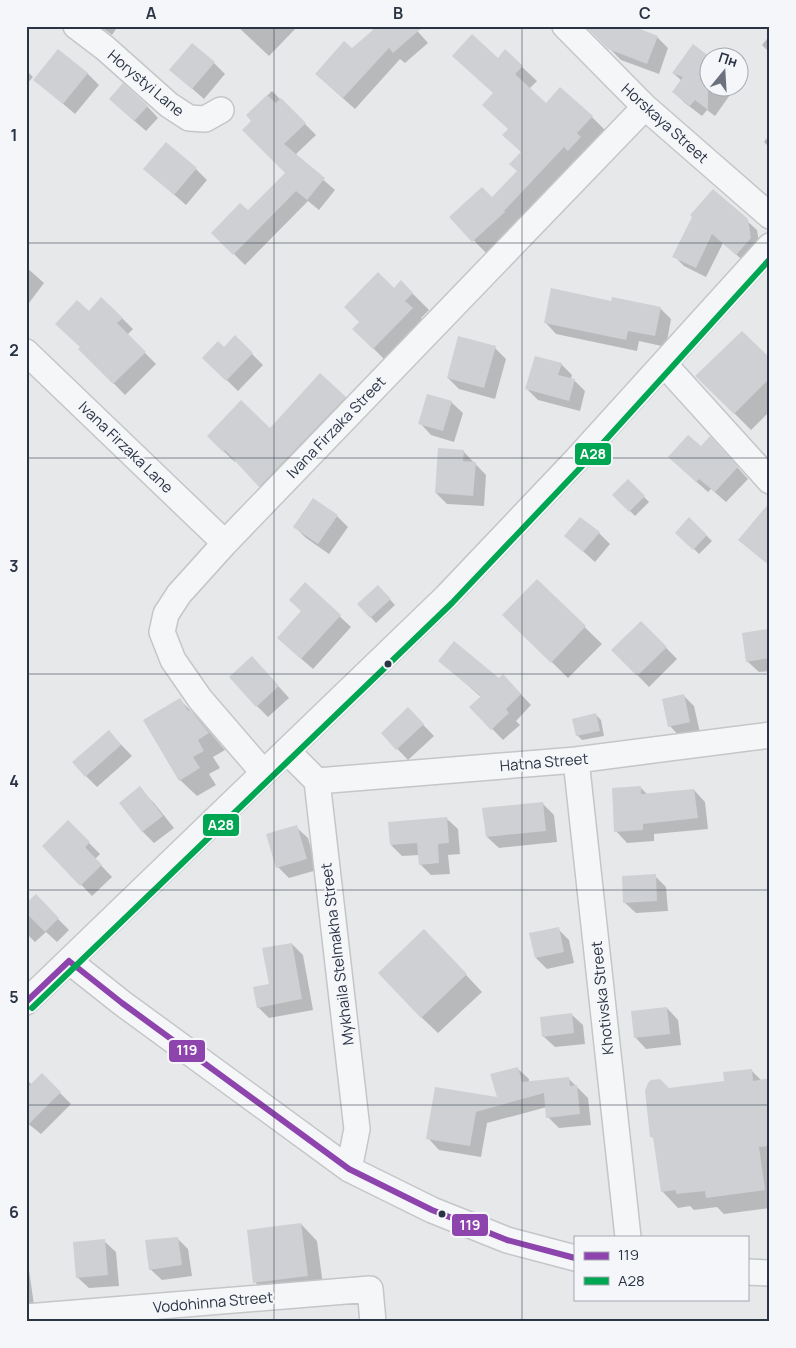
<svg xmlns="http://www.w3.org/2000/svg" width="796" height="1348" font-family="Manrope,sans-serif">
  <style>
    .shadow { fill: #0003 }
    .building { fill: #ced0d3 }
    .lines { fill: none; stroke-linecap: round; stroke-linejoin: round }
    .minor-casing { stroke: #c4c6c8; stroke-width: 28 }
    .minor { stroke: #f5f6f7; stroke-width: 25 }
    .bus-1-casing { stroke: #f4f6f9; stroke-width: 10 }
    .bus-2-casing { stroke: #f4f6f9; stroke-width: 10 }
    .bus-1 { stroke: #8e44ad; stroke-width: 6 }
    .bus-2 { stroke: #00a651; stroke-width: 6 }
    .grid { fill: none; stroke: #2b3445; stroke-width: 1; stroke-opacity: 0.55 }
    .bus-dot { fill: #2b3445; stroke: #f4f6f9; stroke-width: 2 }
    .labels { text-anchor: middle; dominant-baseline: central; stroke-width: 4; stroke-linejoin: round; paint-order: stroke }
    .street-label { font-size: 15px; fill: #2b3445; stroke: #f4f6f9 }
    .line-badge { stroke: #f4f6f9; stroke-width: 2 }
    .badge-label { font-size: 14px; text-anchor: middle; font-weight: bold; fill: #fff }
    .neatline { fill: none; stroke: #2b3445; stroke-width: 2 }
    .grid-label { font-size: 16px; text-anchor: middle; font-weight: bold; fill: #2b3445 }
  </style>
  <rect width="100%" height="100%" fill="#e6e8ea"/>
  <path class="shadow" d="M100,26h18l-6,9z
    M237,26h61l-29,30z
    M413,26l15,17 -23,20 -5,-4 -45,50 -27,-24 24,-35z
    M587,26l70,11 11,11 -9,26 -38,-14z
    M770,35v18l-8,-8z
    M505,51l32,30 -8,8 17,16 46,12 14,14 -118,124 -37,-38 41,-18 26,-28 4,-18 -13,-23 -15,-36 4,-35z
    M708,58v30h15l7,7 -15,21 -8,-6 -5,6 -17,-13 -11,-11 8,-11 -9,-8z
    M214,63l11,11 -21,25 -33,-29z
    M26,70l7,7 -7,8z
    M87,73l12,12 -24,29 -40,-34z
    M272,91l44,44 -21,20 40,35 -16,20 -11,-9 -63,64 -32,-32 35,-21 39,-39 -39,-58z
    M147,106l11,12 -12,13 -24,-21z
    M770,134v14l-6,-6z
    M145,169h51l11,11 -21,25z
    M713,190l44,40 3,19 -13,15 -24,-21 -17,34 -22,-11 -10,-10z
    M26,267l18,16 -15,20 -3,-2z
    M401,282l28,28 -8,8 7,8 -38,39 -36,-36z
    M660,308l11,11 -5,28 -27,-6 -2,10 -81,-17 -11,-12z
    M89,312l33,6 11,11 -6,6 29,29 -31,31 -45,-46 2,-2z
    M235,337l28,28 -25,26 -34,-33 20,-10z
    M495,348l11,11 -11,40 -36,-10 -11,-11z
    M561,364l11,11 -1,4 3,1 11,11 -5,20 -42,-11 -11,-11z
    M770,367v44l-19,19 -54,-54z
    M345,397l11,11 -85,89 -35,-36 -1,1 -16,-15 51,-17z
    M451,402l12,11 -9,29 -23,-7 -11,-12z
    M721,449l27,30 -22,23 -15,-13 -3,3 -27,-24z
    M463,451l23,24 -2,31 -37,-2 -11,-11z
    M628,481l21,21 -14,14 -21,-21z
    M337,516l11,11 -19,27 -23,-16 -11,-11z
    M690,519l22,22 -13,13 -22,-22z
    M599,533l11,11 -15,18 -29,-26z
    M537,581l65,63 -34,34 -64,-63z
    M305,584l46,43 -38,42 -23,-20 13,-37z
    M383,592l12,13 -19,18 -17,-19z
    M641,622l36,37 -28,28 -36,-37z
    M766,630l4,4v37l-11,1 -12,-11z
    M440,661l59,19 15,7 17,18 -15,16 4,4 -17,15 -32,-33 10,-10z
    M263,669l26,29 -21,19 -11,-11z
    M683,695l11,11 6,27 -19,5 -11,-12z
    M180,700l16,16 29,34 -12,7 7,11 -11,6 7,11 -19,11 -17,-16z
    M408,709l26,27 -26,24 -26,-27z
    M596,715l5,5 3,16 -22,4 -5,-5z
    M109,732l23,24 -35,31 -11,-11z
    M640,787l8,8 46,-5 11,12 3,27 -54,5v7l-27,2 -11,-12z
    M142,791l12,12 20,25 -20,15 -11,-11 -22,-29z
    M542,803l12,12 3,27 -58,6 -12,-11z
    M446,818l12,11 2,25 -12,1 2,19 -19,1 -11,-11 -1,-9 -17,1 -11,-11z
    M68,822l32,32 -5,5 17,18 -20,19 -48,-50z
    M296,827l12,11 9,32 -28,8 -11,-11z
    M655,876l11,11 2,24 -32,2 -12,-11z
    M35,896l34,34 -12,12 -11,-10 -11,10 -9,-9v-28z
    M558,929l11,11 5,23 -27,6 -11,-11z
    M292,944l11,11 10,55 -44,8 -11,-11z
    M440,947l42,45 -44,41 -17,-16z
    M667,1008l11,12 3,25 -35,4 -11,-12z
    M571,1014l12,11 2,19 -30,3 -12,-11z
    M517,1068l12,11v3l39,-4 20,20 3,27 -32,3 -11,-11 -1,-10 -60,16 -6,34 -42,-7 -11,-12 70,-39z
    M751,1070l11,11 8,-1v128l-46,6 -7,-7 -23,3 -4,-4 -12,2 -16,-17 -7,-51 -4,-4 18,-47 56,-7z
    M42,1075l29,29 -30,30 -15,-12v-43l6,6z
    M301,1224l16,17 7,51 -53,7 -16,-17z
    M177,1238l11,11 4,27 -30,4 -12,-11z
    M104,1241l12,11 3,34 -30,2 -12,-11z
    M26,1249l8,56h-8z"/>
  <path class="building" d="M370,26h54l-31,27 -4,-5 -46,50 -28,-24 29,-33 8,7 21,-18z
    M585,26h47l26,10 -11,28 -39,-15z
    M472,34l26,24 7,-9 18,17 -8,8 31,29 14,-16 33,29 -16,17 4,4 -13,14 -4,-4 -60,64 1,1 -33,30 -23,-25 33,-30 10,10 25,-26 -8,-7 12,-12 -19,-17 6,-6 -26,-24 11,-12 -41,-37z
    M192,43l23,19 -23,27 -23,-19z
    M693,44l17,13 -9,12 7,6v35l-13,-10 -5,6 -18,-14 11,-15 -11,-4z
    M58,49l30,24 -25,31 -30,-24z
    M123,83l25,23 -14,15 -25,-22z
    M267,95l9,8 5,-5 25,25 -22,21 41,34 -18,22 -11,-9 -63,64 -22,-22 29,-30 8,7 37,-37 -43,-43 9,-9 -5,-6z
    M166,142l31,26 -23,27 -31,-26z
    M713,189l35,30 3,19 -15,17 -24,-21 -16,34 -24,-11 20,-40 -2,-2z
    M378,272l16,16 7,-8 12,13 -8,8 8,7 -40,41 -21,-20 7,-7 -15,-15z
    M551,288l60,13 1,-4 49,10 -6,29 -27,-5 -2,9 -82,-17z
    M101,297l22,21 -6,5 29,29 -33,32 -35,-35 2,-2 -25,-23 22,-24 12,11z
    M742,331l28,27v20l-36,36 -39,-38z
    M235,335l18,18 -27,28 -24,-23 16,-17 6,6z
    M458,336l38,10 -12,42 -37,-10z
    M535,356l27,7 -4,12 17,4 -6,22 -44,-12z
    M320,373l26,24 -87,90 -34,-37 -2,2 -16,-16 34,-36 29,28z
    M427,394l25,7 -9,30 -25,-7z
    M688,435l13,11 9,-10 28,31 -23,25 -16,-13 -3,3 -28,-25z
    M438,448l26,2 -1,11 13,1 -3,34 -38,-3z
    M628,479l17,17 -16,16 -17,-17z
    M313,498l25,17 -20,29 -25,-17z
    M770,502v64l-32,-26z
    M580,517l20,15 -17,20 -19,-16z
    M689,517l18,18 -14,15 -18,-17z
    M537,579l49,47 -35,37 -49,-48z
    M305,582l36,33 -40,44 -24,-21 24,-27 -12,-11z
    M378,585l13,14 -21,19 -13,-14z
    M641,621l26,26 -30,29 -26,-26z
    M767,629l3,29 -24,4 -4,-29z
    M454,641l45,37 4,-4 18,20 -15,15 3,4 -18,17 -22,-23 12,-11 -43,-35z
    M252,656l27,30 -23,21 -27,-30z
    M684,694l6,28 -22,5 -6,-28z
    M180,698l8,13 2,-1 19,23 -11,7 6,11 -11,6 7,11 -21,13 -36,-61z
    M408,707l16,17 -28,26 -15,-17z
    M596,713l4,18 -24,5 -4,-17z
    M109,730l12,15 -36,32 -13,-15z
    M140,786l23,30 -21,16 -23,-29z
    M641,786v8l53,-5 4,29 -55,6v6l-29,2 -2,-44z
    M543,802l3,29 -60,6 -4,-29z
    M447,817l2,26 -11,1 1,19 -20,2 -2,-22 -27,2 -2,-23z
    M68,820l22,22 -5,5 17,18 -22,21 -38,-40z
    M297,825l10,34 -31,9 -10,-34z
    M656,874l1,27 -34,2 -1,-27z
    M36,894l23,24 -14,14 -19,-19v-10z
    M559,927l5,25 -29,6 -6,-25z
    M424,929l43,45 -46,44 -43,-45z
    M292,943l10,56 -45,9 -4,-21 16,-3 -7,-36z
    M667,1007l3,27 -36,4 -3,-27z
    M572,1013l2,20 -32,4 -2,-20z
    M518,1067l4,15 47,-5 1,9 7,-1 3,29 -34,4 -2,-25 -68,19 -6,34 -44,-7 9,-52 62,10 -7,-23z
    M752,1069l1,12 17,-3v68l-11,1 6,43 -59,8 -1,-7 -29,3v-4l-15,2 -8,-55h-3l-5,-46 3,-8 3,-3 9,-1 9,9 55,-7 -1,-9z
    M42,1073l19,19 -35,35v-38z
    M301,1223l7,53 -55,7 -6,-53z
    M178,1237l4,28 -33,5 -4,-30z
    M105,1239l3,36 -32,3 -3,-36z"/>
  <g class="lines">
    <defs>
      <path id="minor" d="M76,26l29,22 64,57 20,13 16,1 16,-9
        M565,26l80,81 125,109
        M26,352l199,191
        M664,364l106,117
        M287,751l30,30 40,348 -8,40
        M576,760l52,477
        M263,772l-63,-73 -27,-39 -11,-28 4,-18 13,-20 46,-51 420,-436
        M317,781l259,-21 194,-25
        M69,961l53,42 227,166 83,41 75,30 68,18
        M26,1002l420,-405 131,-138 193,-213
        M747,1272l23,1
        M26,1317l344,-28 3,33"/>
    </defs>
    <use href="#minor" class="minor-casing"/>
    <use href="#minor" class="minor"/>
    <defs>
      <path id="bus-1" d="M69,961l53,42 227,166 83,41 75,30 68,18
        M26,1002l43,-41"/>
      <path id="bus-2" d="M32,1008l420,-405 131,-138 187,-206"/>
    </defs>
    <use href="#bus-1" class="bus-1-casing"/>
    <use href="#bus-2" class="bus-2-casing"/>
    <use href="#bus-1" class="bus-1"/>
    <use href="#bus-2" class="bus-2"/>
  </g>
  <path class="grid" d="M274,26v1296M522,26v1296M26,243h744M26,458h744M26,674h744M26,890h744M26,1105h744"/>
  <g class="bus-dot">
    <circle cx="388" cy="664" r="4.5"/>
    <circle cx="442" cy="1214" r="4.5"/>
  </g>
  <g class="labels">
    <g class="street-label">
      <text transform="translate(146 83) rotate(40)">Horystyi Lane</text>
      <text transform="translate(665 123) rotate(42)">Horskaya Street</text>
      <text transform="translate(336 427) rotate(-46)">Ivana Firzaka Street</text>
      <text transform="translate(126 447) rotate(44)">Ivana Firzaka Lane</text>
      <text transform="translate(544 762) rotate(-5)">Hatna Street</text>
      <text transform="translate(337 954) rotate(-97)">Mykhaila Stelmakha Street</text>
      <text transform="translate(602 998) rotate(-96)">Khotivska Street</text>
      <text transform="translate(213 1302) rotate(-5)">Vodohinna Street</text>
    </g>
  </g>
  <g class="line-badge">
    <rect x="574" y="442" width="38" height="24" rx="5" fill="#00a651"/>
    <rect x="202" y="813" width="38" height="24" rx="5" fill="#00a651"/>
    <rect x="168" y="1039" width="38" height="24" rx="5" fill="#8e44ad"/>
    <rect x="451" y="1213" width="38" height="24" rx="5" fill="#8e44ad"/>
  </g>
  <g class="badge-label">
    <text x="593" y="459">А28</text>
    <text x="221" y="830">А28</text>
    <text x="187" y="1055">119</text>
    <text x="470" y="1230">119</text>
  </g>
  <rect width="796" height="1348" fill="none" stroke="#f4f6f9" stroke-width="55"/>
  <rect x="574" y="1236" width="175" height="65" fill="#f4f6f9" stroke="#a4a8b1"/>
  <rect x="584" y="1252" width="25" height="8" fill="#8e44ad" stroke="#a4a8b1"/>
  <text x="618" y="1260" font-size="15" fill="#2b3445">119</text>
  <rect x="584" y="1277" width="25" height="8" fill="#00a651" stroke="#a4a8b1"/>
  <text x="618" y="1286" font-size="15" fill="#2b3445">А28</text>
  <g transform="translate(724 72) rotate(18)"><circle r="24" fill="#f4f6f9" stroke="#a4a8b1"/>
  <path d="M0-4L9 19L0 12L-9 19Z" fill="#6c737f"/>
  <text y="-8" font-size="14" font-weight="bold" text-anchor="middle" fill="#2b3445">Пн</text>
  </g>
  <rect x="28" y="28" width="740" height="1292" class="neatline"/>
  <g class="grid-label">
    <text x="151" y="19">A</text>
    <text x="398" y="19">B</text>
    <text x="645" y="19">C</text>
    <text x="14" y="141">1</text>
    <text x="14" y="356">2</text>
    <text x="14" y="572">3</text>
    <text x="14" y="787">4</text>
    <text x="14" y="1003">5</text>
    <text x="14" y="1218">6</text>
  </g>
</svg>
